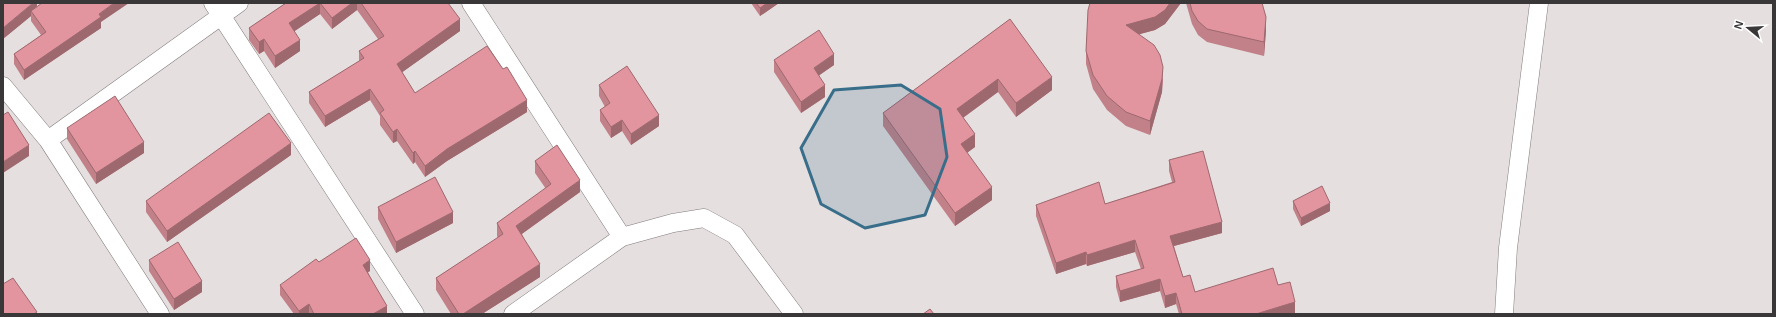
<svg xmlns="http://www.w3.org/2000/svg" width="1776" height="317" font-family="Helvetica,sans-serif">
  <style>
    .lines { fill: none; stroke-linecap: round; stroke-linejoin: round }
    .street-casing { stroke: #837c7d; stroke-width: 19 }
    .street { stroke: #fff; stroke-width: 18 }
    .wall { fill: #c28088 }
    .shaded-wall { fill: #9e686f }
    .building { fill: #e2959e; stroke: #9e686f }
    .marked { fill: #396e8a; fill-opacity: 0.2; stroke: #396e8a; stroke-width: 3; stroke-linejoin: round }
  </style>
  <rect width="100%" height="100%" fill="#e6dfdf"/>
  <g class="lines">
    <defs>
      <path id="street" d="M213,3l202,311
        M471,3l151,234 -109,77
        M3,86l45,54 191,-137
        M48,140l112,174
        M622,237l51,-14 31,-5 31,17 59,79
        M1504,314l4,-66 31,-245"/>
    </defs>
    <use href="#street" class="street-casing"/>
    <use href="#street" class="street"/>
  </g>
  <path class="wall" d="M37,3v4l64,15v6l-77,52 -10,-16v-10l27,-19 -10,-14v-5l-28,23z
    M286,3h162l12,28 -58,41 13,21 112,19 -80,49 -22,16 -10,-15 -2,2 -16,-23 -4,2 -13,-18v-9l-10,-16 -45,27 -16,-24v-11l50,-31v-10l19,-12 -21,-29 -25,19 -12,-15 -26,17 6,20 -25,17 -11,-17 -5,3 -10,-14v-12z
    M751,3h28l-19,13z
    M1090,3h91l-16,21 -10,6 -16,4 24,46 -1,12 -12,43 -24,-9 -19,-16 -14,-21 -7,-25v-13z
    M1186,3h76l4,27 -2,26 -57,-14 -9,-7 -6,-11z
    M1010,19l42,71 -36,27 -18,-25 -35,26 12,29 -8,6 25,47 -37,26 -72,-100v-13z
    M774,60l60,5 -15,10 6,22 -24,16 -27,-41z
    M599,85l60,41 -28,19 -9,-14 -11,7 -11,-17v-11l5,-3 -6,-11z
    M67,128l77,25 -48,31 -29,-45z
    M291,155l-124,87 -21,-30v-11z
    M1169,160l53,73 -48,13 9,31 12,15 83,-7 17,28 -2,1h-114l-3,-10 -11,4 -5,-17 -40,11 -4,-15v-11l25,-7 -6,-17 -48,14 -1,-2 -30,10 -20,-58v-11l69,-1 67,-22 -3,-11z
    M535,161l45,31 -58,42 18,43 -58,37h-31l-15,-24v-12l62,-40 -1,-2v-13l49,-34 -11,-16z
    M1293,201l37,10 -29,15 -8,-17z
    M378,207l75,16 -57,30 -18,-34z
    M149,260l53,32 -28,18 -25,-39z
    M319,262l51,9 -2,1 19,42h-93l-14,-19v-10z"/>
  <path class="shaded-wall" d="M33,3h4v8h-6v5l-28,23v-11z
    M114,3h15l-28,19v6l-77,52v-10l75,-56z
    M320,3v11l-31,21v-12z
    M352,3h5v7l-25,19v-11z
    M767,3h12l-19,13v-8z
    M1170,3h11l-16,21 -10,6 -29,8v-13z
    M1266,17v13l-2,26v-14z
    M460,19v12l-63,45v-12z
    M264,39v12l-5,3v-12z
    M300,40v11l-25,17v-12z
    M834,54v11l-20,14v-11z
    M1163,67l-1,25 -12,43v-14z
    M1052,77v13l-36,27v-14z
    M998,79v13l-41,30v-13z
    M825,85v12l-24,16v-11z
    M370,89v11l-45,27v-11z
    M527,100v12l-80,49 -22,16v-11l22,-17z
    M659,115v11l-28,19v-11z
    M622,120v11l-11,7v-11z
    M397,129v12l-4,2v-11z
    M975,134v13l-14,10v-13z
    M144,142v11l-48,31v-11z
    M291,143v12l-124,87v-11z
    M29,145v11l-26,17v-11z
    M415,151v11l-2,2v-11z
    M580,180v12l-64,46v-12z
    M992,187v13l-37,26v-13z
    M1330,203v8l-29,15v-8z
    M453,212v11l-57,30v-11z
    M1222,222v11l-52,14v-11z
    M1135,240v12l-48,14v-11z
    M1086,252v12l-30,10v-11z
    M370,260v11l-7,4v-10z
    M540,264v13l-58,37h-19z
    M1160,279v12l-40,11v-11z
    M202,281v11l-28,18v-11z
    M1176,293v11l-11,4v-12z
    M1295,302v11l-2,1h-37z
    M309,304v10h-10v-3z
    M387,306v8h-14z"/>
  <path class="building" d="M3,3h30l-30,25z
    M42,3h72l-15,11 2,3 -77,53 -10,-16 32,-22 -15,-21z
    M286,3h34l-31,20 11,17 -25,16 -11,-17 -5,3 -10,-14z
    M320,3h32l-20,15z
    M361,3h87l12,16 -63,45 18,29 72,-47 16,23 4,-2 20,33 -80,49 -22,17 -10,-15 -2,2 -16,-24 -4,3 -13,-19 4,-3 -14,-21 -45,27 -16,-24 55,-34 -5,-7 25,-15z
    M756,3h11l-7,5z
    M1090,3h80l-5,7 -10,7 -29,8 28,20 6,10 3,12 -1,12 -12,42 -24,-9 -19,-16 -14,-21 -7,-24 2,-41z
    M1190,3h72l4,14 -2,25 -57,-13 -9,-8 -6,-10z
    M1010,19l42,58 -36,26 -18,-24 -41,30 18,25 -14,10 31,43 -37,26 -72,-100z
    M819,30l15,24 -20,14 11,17 -24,17 -27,-42z
    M627,66l32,49 -28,19 -9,-14 -11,7 -11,-17 10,-7 -11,-18z
    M115,96l29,46 -48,31 -29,-45z
    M8,112l21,33 -26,17v-47z
    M269,113l22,30 -124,88 -21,-30z
    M557,145l23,35 -64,46 24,38 -77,50h-4l-23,-36 67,-44 -6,-11 54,-39 -16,-23z
    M1203,151l19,71 -52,14 13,41 7,-2 5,17 78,-24 5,17 12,-3 5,20 -39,12h-74l-6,-21 -11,3 -5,-17 -40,12 -4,-15 28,-8 -9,-28 -48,15 -1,-3 -30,11 -20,-58 63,-23 6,22 70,-22 -6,-22z
    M435,177l18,35 -57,30 -18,-35z
    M1322,186l8,17 -29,15 -8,-17z
    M356,238l14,22 -7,5 24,41 -14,8h-59l-5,-10 -10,7 -19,-26 36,-26 3,3z
    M178,242l24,39 -28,18 -25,-39z
    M13,278l24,34 -3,2h-31v-30z
    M930,309l4,5h-11z"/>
  <path class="marked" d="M901,85l39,24 7,48 -22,58 -60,13 -44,-24 -20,-56 33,-58z"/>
  <rect width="1776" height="317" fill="none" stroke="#3a3738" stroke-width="8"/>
  <g transform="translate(1748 28) rotate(288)" stroke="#ffffff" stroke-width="3" paint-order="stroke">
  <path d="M0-3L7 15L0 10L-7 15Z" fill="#3a3738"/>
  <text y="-6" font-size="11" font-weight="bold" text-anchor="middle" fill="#3a3738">N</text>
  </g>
</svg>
